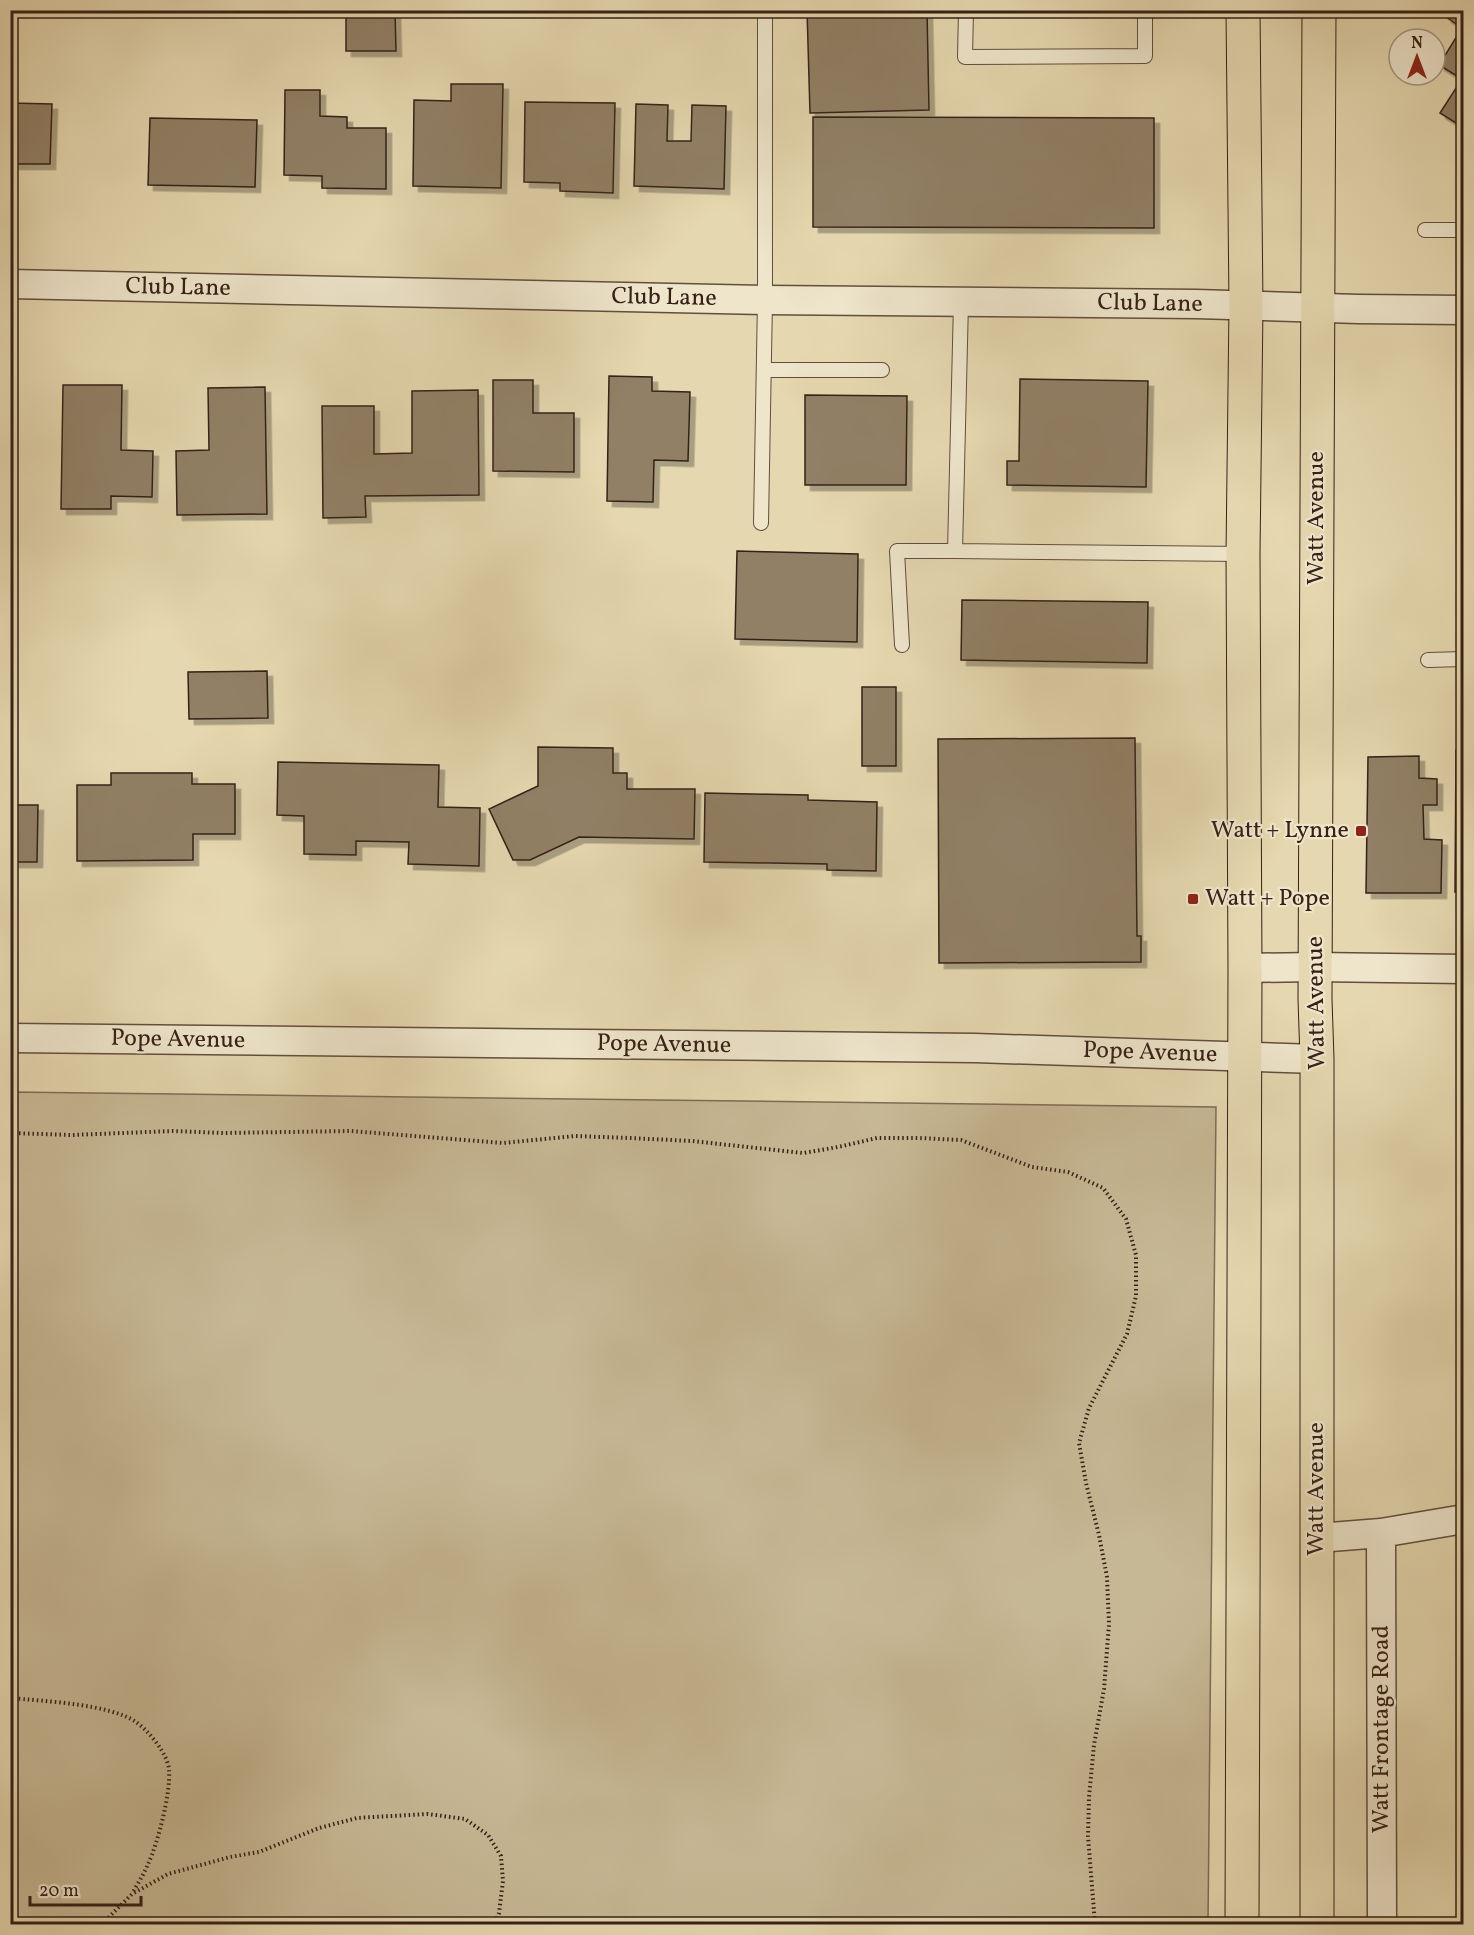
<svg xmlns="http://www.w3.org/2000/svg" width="1474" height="1935" font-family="Vollkorn,serif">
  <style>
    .green { fill: #c7b895; stroke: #7e6c56; stroke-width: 1.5 }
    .building { fill: #918066; stroke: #362117; stroke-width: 1.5; filter: url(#shadow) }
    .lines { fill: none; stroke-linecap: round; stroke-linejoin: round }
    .service-casing { stroke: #624e3d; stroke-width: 16 }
    .minor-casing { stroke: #624e3d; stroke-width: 31 }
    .primary-casing { stroke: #362117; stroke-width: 35 }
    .path { stroke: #362117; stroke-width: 4; stroke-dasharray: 1.5 3; stroke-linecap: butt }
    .service { stroke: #eee5cb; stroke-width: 14 }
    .minor { stroke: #eee5cb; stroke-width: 28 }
    .primary { stroke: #e5d7af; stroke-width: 33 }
    .poi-dot { fill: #8f2418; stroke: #eee5cb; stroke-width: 2 }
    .labels { text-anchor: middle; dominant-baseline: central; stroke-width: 4.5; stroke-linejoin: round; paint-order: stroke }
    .street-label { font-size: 24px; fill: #362117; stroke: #eee5cb }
    .poi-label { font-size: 24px; fill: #362117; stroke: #eee5cb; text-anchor: end }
  </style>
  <defs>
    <filter id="shadow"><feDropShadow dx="5.5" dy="5.5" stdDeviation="0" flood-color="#0004"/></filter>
  </defs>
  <rect width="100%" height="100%" fill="#e5d7af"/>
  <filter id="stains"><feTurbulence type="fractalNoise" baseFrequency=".00333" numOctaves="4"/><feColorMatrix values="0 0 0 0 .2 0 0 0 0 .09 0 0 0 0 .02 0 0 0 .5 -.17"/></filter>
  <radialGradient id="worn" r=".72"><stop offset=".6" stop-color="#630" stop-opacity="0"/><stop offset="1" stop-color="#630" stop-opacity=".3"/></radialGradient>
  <path class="green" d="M11,1092l1205,15 -8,817h-1197z"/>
  <path class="building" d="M346,10h49l1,41h-50z
    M807,10h120l2,100 -119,3z
    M1450,10h14v118l-24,-15 22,-34 -23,-14 23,-37 -16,-11z
    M451,84h52l-2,104 -88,-2 1,-86 37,1z
    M285,90h35v26l27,1v11h39v61l-64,-1v-12l-38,-1z
    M525,102l90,1 -2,90 -53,-2v-8l-36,-1z
    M10,103l42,1 -2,60h-40z
    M636,104l32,1 -1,36h24l1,-36 34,1 -2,83 -90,-3z
    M813,117l341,1v110l-341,-1z
    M150,118l107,2 -2,67 -107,-2z
    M609,376l43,1v14l38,1 -2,69 -34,-1 -1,42 -46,-1z
    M1020,379l128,2 -2,106 -139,-2v-24h12z
    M493,380h40v33h41v59l-81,-1z
    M63,385h59l-1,65 32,1 -1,46 -41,-1v13h-50z
    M265,387l2,127 -90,1 -1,-64 33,-1 -1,-62z
    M478,390l1,105 -114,1 1,21 -43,1 -1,-112h52v48l38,-1v-62z
    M805,395l102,1 -1,89h-101z
    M737,551l121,3 -1,88 -122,-3z
    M962,600l186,2 -1,61 -186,-3z
    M267,671l1,47 -79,1 -1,-47z
    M862,687h34v79h-34z
    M1135,738l2,198h4v26l-202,1 -1,-224z
    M538,747l75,1v25h14v16h68l-1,50 -115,-2 -49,23h-17l-24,-51 49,-23z
    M1456,750h8v142h-9z
    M1419,756v22l18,1v26h-14l1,34 18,1 -1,53h-75l2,-136z
    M278,762l161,3 -1,42 42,1 -1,58 -71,-2 1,-22 -53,-1v14l-52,-1v-38l-27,-1z
    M111,773h81v11h43v50h-42v26l-116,1v-76h34z
    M705,793l103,2v5l69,2 -1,69 -49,-1v-6l-123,-2z
    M10,805h28l-1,57h-27z"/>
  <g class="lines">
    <defs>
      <path id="service" d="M966,10l-1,47 180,-1v-46
        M1425,230h39
        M961,302l-6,249 288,3
        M764,370h118
        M761,523l4,-223v-290
        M902,645l-5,-94h58
        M1428,660l36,-1"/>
      <path id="minor" d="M10,284l755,16 431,4 162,5 106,1
        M1245,968l70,-1 149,2
        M10,1038l965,10 342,11
        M1381,1533l1,391
        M1318,1538l63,-5 83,-14"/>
      <path id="primary" d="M1242,1924l3,-956 -2,-414 3,-248 -3,-296
        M1317,1924v-865l-2,-60 4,-989"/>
    </defs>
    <use href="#service" class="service-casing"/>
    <use href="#minor" class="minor-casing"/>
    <use href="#primary" class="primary-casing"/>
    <path class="path" d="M10,1133l62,2 101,-4 50,2 128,-2 152,12 72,-7 54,2 63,3 111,12 35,-6 39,-9h42l42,2 71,27 36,5 35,16 23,31 10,36v41l-9,38 -38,74 -10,35 7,40 13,52 8,42 2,47 -5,65 -10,56 -5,52 -1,39 7,88
      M10,1698c33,3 100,6 126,24 13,9 32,32 33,48 2,22 -11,73 -21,94 -4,10 -10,19 -15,28
      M102,1924l30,-30 36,-20 62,-17 29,-5 60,-24 38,-10 71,-4 37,5 23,16 13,21 2,25 -4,32 -5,11"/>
    <use href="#service" class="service"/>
    <use href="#minor" class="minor"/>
    <use href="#primary" class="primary"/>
  </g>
  <g class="poi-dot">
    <rect x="1355" y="825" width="12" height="12" rx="3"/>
    <rect x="1187" y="893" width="12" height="12" rx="3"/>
  </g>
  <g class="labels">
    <g class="street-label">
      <text transform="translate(178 288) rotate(1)">Club Lane</text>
      <text transform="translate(664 298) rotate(1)">Club Lane</text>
      <text transform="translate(1150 304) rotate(1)">Club Lane</text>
      <text transform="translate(1317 518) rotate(-90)">Watt Avenue</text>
      <text transform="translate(1317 1003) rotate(-91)">Watt Avenue</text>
      <text transform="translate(178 1040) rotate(1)">Pope Avenue</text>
      <text transform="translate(664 1045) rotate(1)">Pope Avenue</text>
      <text transform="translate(1150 1053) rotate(2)">Pope Avenue</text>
      <text transform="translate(1317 1489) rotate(-90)">Watt Avenue</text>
      <text transform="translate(1382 1729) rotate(-90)">Watt Frontage Road</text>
    </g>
    <g class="poi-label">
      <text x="1349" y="831">Watt + Lynne</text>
      <text x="1205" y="899" text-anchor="start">Watt + Pope</text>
    </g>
  </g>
  <rect width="1474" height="1935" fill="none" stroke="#e5d7af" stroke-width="36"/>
  <rect x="12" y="12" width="1450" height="1911" fill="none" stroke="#362117" stroke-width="3"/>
  <rect x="18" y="18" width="1438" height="1899" fill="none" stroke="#362117" stroke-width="1.5"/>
  <g transform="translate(1417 57)"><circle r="28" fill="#eee5cb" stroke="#a49783" stroke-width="1.5"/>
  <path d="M0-4.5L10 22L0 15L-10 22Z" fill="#8f2418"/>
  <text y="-9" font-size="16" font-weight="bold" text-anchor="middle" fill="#362117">N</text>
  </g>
  <path d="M30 1896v9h111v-9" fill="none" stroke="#362117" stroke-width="3"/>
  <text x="39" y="1896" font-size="18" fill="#362117" stroke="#eee5cb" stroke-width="4.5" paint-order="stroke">20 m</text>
  <rect width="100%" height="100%" filter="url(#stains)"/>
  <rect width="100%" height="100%" fill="url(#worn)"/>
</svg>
